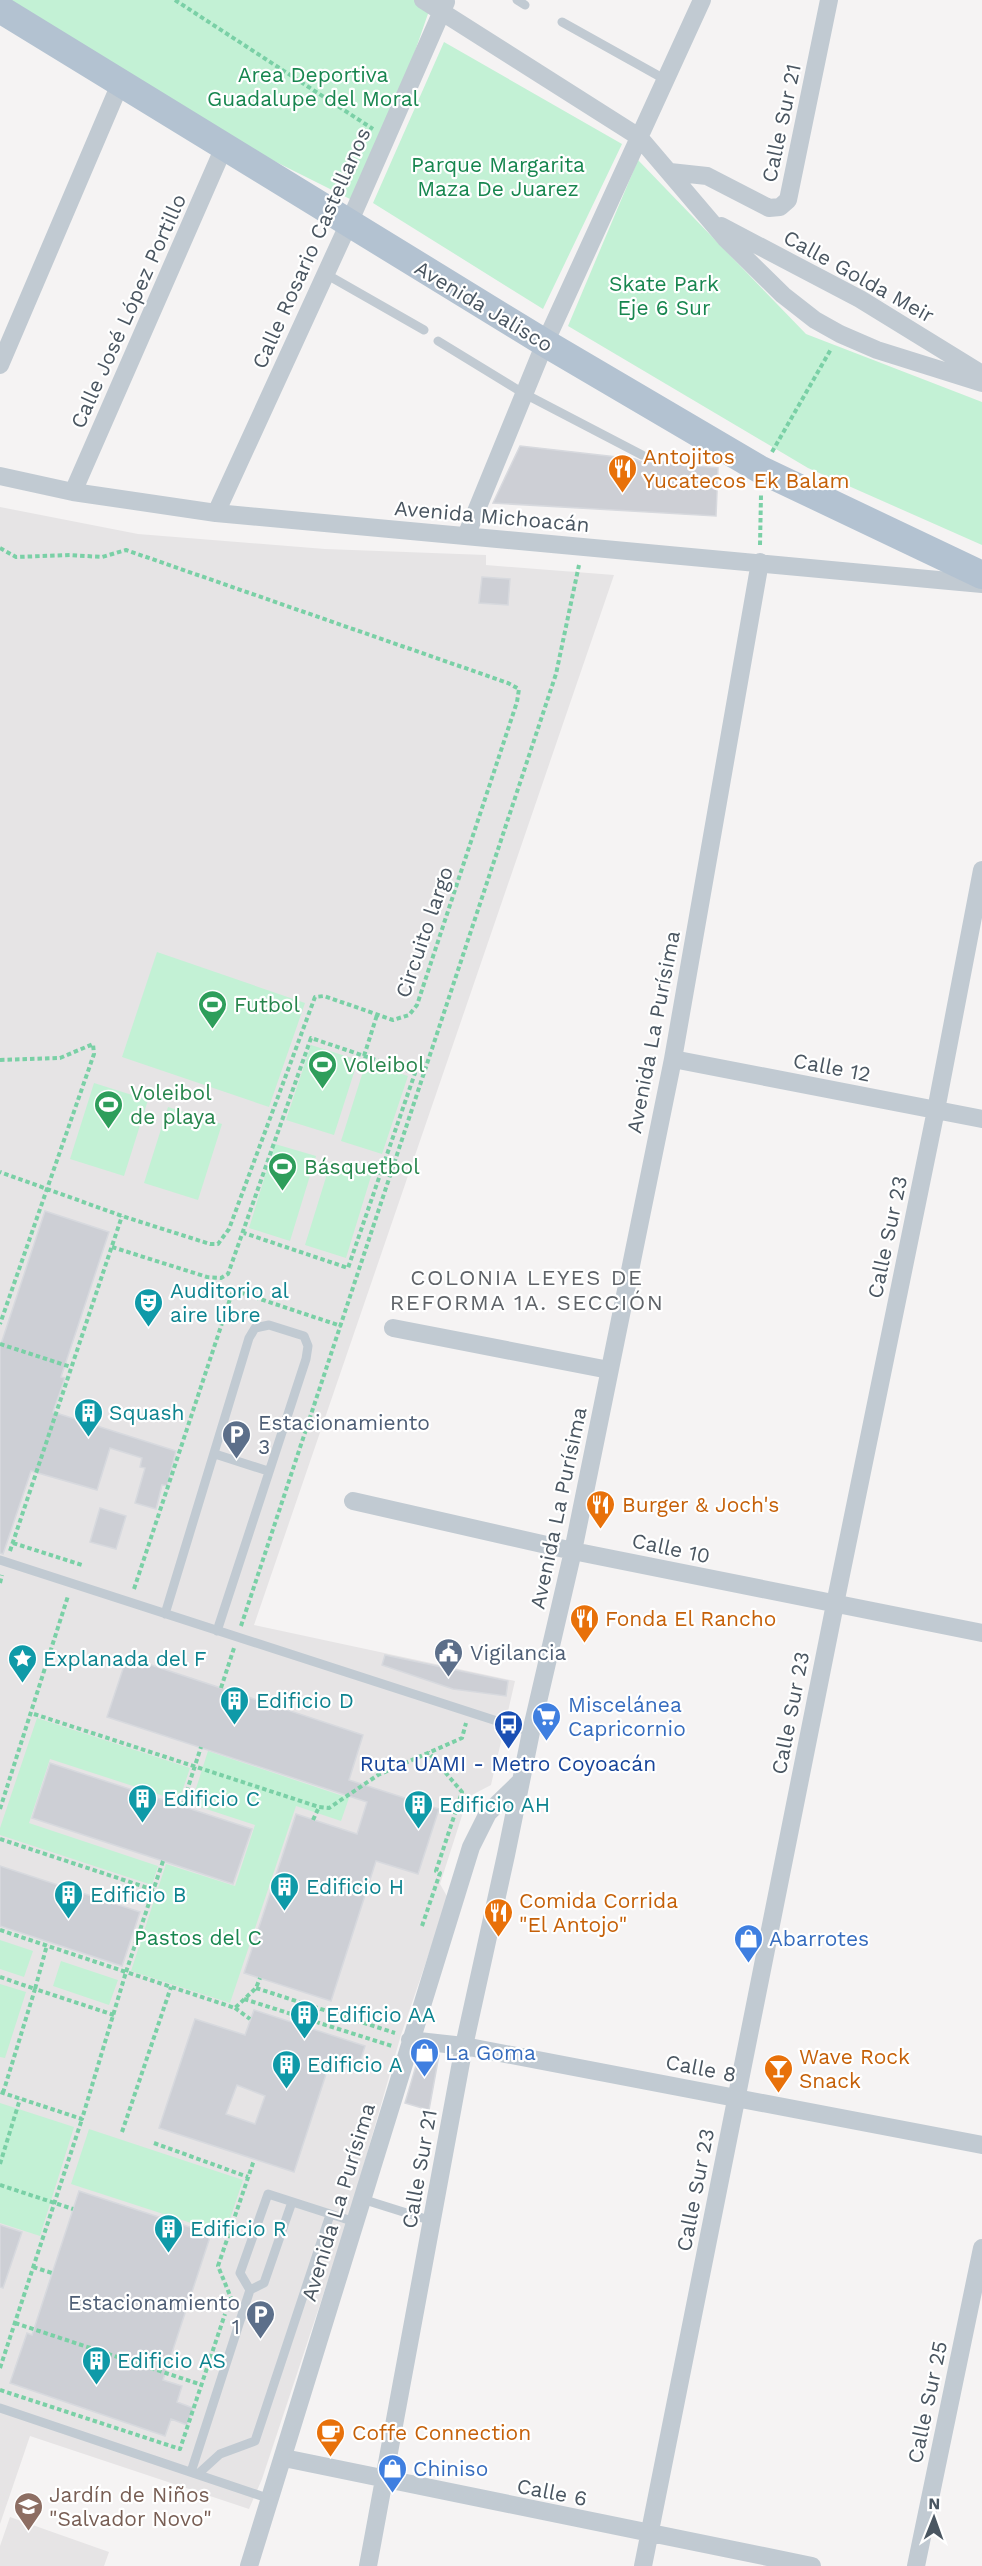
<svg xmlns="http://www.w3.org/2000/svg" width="982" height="2566" font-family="'Work Sans',sans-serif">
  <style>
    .education { fill: #e6e4e5 }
    .green { fill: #c3f1d5 }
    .building { fill: #cdcfd5; stroke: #d7d9de; stroke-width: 1.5; fill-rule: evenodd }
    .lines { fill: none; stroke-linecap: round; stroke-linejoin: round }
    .path { stroke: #7ad0a6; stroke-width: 4; stroke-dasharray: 4.5 3; stroke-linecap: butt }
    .lane { stroke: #c1cad2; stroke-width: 9 }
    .street { stroke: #c1cad2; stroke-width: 18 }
    .primary { stroke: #b3c2d1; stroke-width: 28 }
    .labels { text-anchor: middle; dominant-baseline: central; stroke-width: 4.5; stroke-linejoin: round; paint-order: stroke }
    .park-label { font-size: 21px; fill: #17864f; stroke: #fff }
    .street-label { font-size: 21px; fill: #4a5661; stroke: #fff }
    .food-label { font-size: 21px; fill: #c56008; stroke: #fff; text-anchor: start }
    .leisure-label { font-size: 21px; fill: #27864d; stroke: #fff; text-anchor: start }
    .culture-label { font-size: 21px; fill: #0d838f; stroke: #fff; text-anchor: start }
    .service-label { font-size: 21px; fill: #4e5e75; stroke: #fff; text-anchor: start }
    .shop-label { font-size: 21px; fill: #366cbe; stroke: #fff; text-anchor: start }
    .transit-label { font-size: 21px; fill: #164399; stroke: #fff }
    .education-label { font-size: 21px; fill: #785e54; stroke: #fff; text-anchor: start }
    .neighbourhood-label { font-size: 22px; letter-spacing: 1.5px; fill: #5f6368; stroke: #fff }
  </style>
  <rect width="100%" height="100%" fill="#f5f3f3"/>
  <path class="education" d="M0,507l138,27 187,15 161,6v10l128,10 -360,1050 261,56 -24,104 -23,12 -28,87 8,14 -47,137 -53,185 -86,259 -13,30 -219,-73 -30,88z
    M10,2517l99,35 -5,14h-104v-20z"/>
  <path class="green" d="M0,0h423l8,5 -69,200 -242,-121z
    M444,42l178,102 -79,165 -170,-106z
    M638,160l168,174 176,68v143l-174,-77 -240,-142z
    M157,952l148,51 -36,104 -147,-50z
    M311,1045l47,15 -24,75 -48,-15z
    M366,1062l42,14 -26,78 -41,-13z
    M94,1083l54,17 -24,76 -54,-17z
    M168,1107l54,17 -24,76 -54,-17z
    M275,1144l41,12 -26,85 -41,-13z
    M331,1161l41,12 -26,85 -41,-13z
    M37,1718l153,50 -11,33 -129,-42 -21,64 129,43 -6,19 -152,-50v-7z
    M208,1751l141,47 -8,23 -45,-15 -66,197 -99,-32 35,-107 69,22 20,-61 -64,-21z
    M0,1940l33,11 -9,26 -24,-8z
    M61,1961l57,19 -9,25 -56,-19z
    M0,1984l26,8 -21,66 -5,-1z
    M0,2103l74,24 -34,109 -40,-13z
    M89,2129l154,51 -18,54 -154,-50z"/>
  <path class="building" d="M520,446l115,13 7,3 4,-2 72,8 -2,48 -223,-13z
    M482,577l28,2 -2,26 -29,-2z
    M45,1211l64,21 -48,145 4,1 -12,34 123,39 -9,35 -5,-1 -6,24 -21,-6 10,-35 -5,-1 2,-9 -32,-10 -13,42 -66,-19 -28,83 -3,-1v-206z
    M100,1508l26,8 -10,33 -26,-7z
    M385,1655l123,26 -2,15 -53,-7 -71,-24z
    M127,1657l236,78 -14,45 90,29 -21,65 -42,-13 -45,140 -87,-28 52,-159 61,20 10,-32 -260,-85z
    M50,1763l202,66 -19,55 -201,-66z
    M0,1866l140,46 -18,54 -122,-40z
    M254,2010l111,36 -8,25 -27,-9 -36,110 -135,-44 36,-109 50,16zM237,2085l28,11 -10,28 -29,-10z
    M420,2052l19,3 -10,55 -24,-7z
    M79,2191l132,43 -48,146 19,6 -5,16 16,6 -6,17 -16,-6 -6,17 -155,-53 17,-50 5,2z
    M0,2225l22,7 -19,56 -3,-1z"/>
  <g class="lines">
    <path class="path" d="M175,0l198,129
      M772,452l59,-103
      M760,545l1,-50
      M0,548l16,9 54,-2 32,2 24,-7 382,133 11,6 -2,13 -100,303 -8,10 -16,5 -69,-24 -9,1 -86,232 -11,15h-8l-88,-28 -122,-44
      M364,1056l13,-41
      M0,1060l60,-2 33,-14 1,10 -94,270
      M112,1247l95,30 14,1 7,-4 83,-236 104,35 -67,195 -104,-35
      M0,1344l71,23
      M13,1543l69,22
      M10,1551l112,-335
      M0,1583l2,-8
      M134,1589l99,-299 108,36
      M241,1626l315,-952 23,-109
      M221,1688l13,-40
      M34,1714l285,93 10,1 49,-33 84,-37 4,-15
      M182,1806l19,-59
      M0,1809l68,-213
      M313,1820l6,-13
      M0,1839l154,51
      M163,1861l-37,111 109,36 21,-20 4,-10
      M422,1926l18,-53 -4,-2 26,-79 -34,-40
      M0,1930l126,42 -44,147 -82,-27
      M0,1977l35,12 12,-44
      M256,1988l139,45
      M244,1999l148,47
      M235,2008l15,11
      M3,2093l32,-104 79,26
      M122,2132l49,-145
      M154,2143l94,34
      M0,2164l20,-65
      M0,2185l73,24
      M33,2267l19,6
      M230,2301l1,-3 -13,-32 36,-106
      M15,2323l187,62
      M103,2359l2,-6
      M0,2368l82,-249
      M0,2390l180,59 45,-135"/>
    <path class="lane" d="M517,0l8,5
      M562,22l104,58
      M324,273l100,57
      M438,341l85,52 119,62
      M215,1454l53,17
      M0,1560l531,172
      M165,1614l84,-276 6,-10 14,-3 35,11 4,10 -2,13 -89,272
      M362,2199l70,22
      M250,2290l-10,-17 28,-79 87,28
      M0,2408l270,91
      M191,2472l59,-182 14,-7 28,-81
      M198,2474l22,-20 35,-13 75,-226"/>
    <path class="street" d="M423,0l216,137 86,101 58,57 32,25 25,14 37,16 105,33
      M670,172l37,4 62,32 11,-1 8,-7 41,-200
      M721,226l139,73 122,75
      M0,365l120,-281
      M0,476l73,16 143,21 766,71
      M73,492l151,-345
      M216,513l133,-290 97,-221
      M466,536l79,-193 157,-343
      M673,1059l309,60
      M393,1328l216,42
      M353,1501l220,50 409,82
      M410,2040l54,6 518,99
      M284,2458l528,108
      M249,2566l222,-719 17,-34 33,-32
      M368,2566l96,-520 42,-191 25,-123 42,-181 100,-492 87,-497
      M643,2566l192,-962 101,-494 46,-240
      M916,2566l66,-318"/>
    <path class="primary" d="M0,9l545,334 216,127 221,105"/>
  </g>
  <defs>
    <symbol id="restaurant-pin" viewBox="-11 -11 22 30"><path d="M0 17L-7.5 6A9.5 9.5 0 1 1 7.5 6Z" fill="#e8710a" stroke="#fff"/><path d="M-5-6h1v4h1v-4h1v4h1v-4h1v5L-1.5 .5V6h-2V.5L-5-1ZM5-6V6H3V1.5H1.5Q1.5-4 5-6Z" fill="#fff"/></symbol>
    <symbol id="stadium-pin" viewBox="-11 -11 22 30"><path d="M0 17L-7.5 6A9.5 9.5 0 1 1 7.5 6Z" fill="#2e9e5b" stroke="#fff"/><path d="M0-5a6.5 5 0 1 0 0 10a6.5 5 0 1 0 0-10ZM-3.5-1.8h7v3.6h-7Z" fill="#fff"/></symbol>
    <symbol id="theatre-pin" viewBox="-11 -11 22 30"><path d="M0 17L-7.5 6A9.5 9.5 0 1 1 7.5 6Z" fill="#0f9aa8" stroke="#fff"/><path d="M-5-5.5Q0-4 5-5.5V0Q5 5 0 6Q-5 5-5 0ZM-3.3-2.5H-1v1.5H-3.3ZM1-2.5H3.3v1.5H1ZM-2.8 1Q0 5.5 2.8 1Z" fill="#fff"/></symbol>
    <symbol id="building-pin" viewBox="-11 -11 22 30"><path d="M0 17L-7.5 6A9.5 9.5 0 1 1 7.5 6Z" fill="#0f9aa8" stroke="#fff"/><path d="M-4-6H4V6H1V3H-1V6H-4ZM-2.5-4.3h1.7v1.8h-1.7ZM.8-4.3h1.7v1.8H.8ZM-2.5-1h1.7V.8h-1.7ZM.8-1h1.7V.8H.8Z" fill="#fff"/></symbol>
    <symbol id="parking-pin" viewBox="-11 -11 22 30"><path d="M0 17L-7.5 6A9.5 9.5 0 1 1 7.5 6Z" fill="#5c6f8a" stroke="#fff"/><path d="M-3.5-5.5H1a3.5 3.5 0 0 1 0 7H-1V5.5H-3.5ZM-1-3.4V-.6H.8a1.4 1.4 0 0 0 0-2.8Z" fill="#fff"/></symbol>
    <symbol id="civic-pin" viewBox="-11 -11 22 30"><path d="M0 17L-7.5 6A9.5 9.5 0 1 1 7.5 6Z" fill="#5c6f8a" stroke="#fff"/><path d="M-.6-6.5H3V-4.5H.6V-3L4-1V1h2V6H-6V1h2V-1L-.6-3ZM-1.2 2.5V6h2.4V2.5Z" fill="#fff"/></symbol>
    <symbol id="sight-pin" viewBox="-11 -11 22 30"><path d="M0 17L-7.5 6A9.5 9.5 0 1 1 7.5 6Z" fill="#0f9aa8" stroke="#fff"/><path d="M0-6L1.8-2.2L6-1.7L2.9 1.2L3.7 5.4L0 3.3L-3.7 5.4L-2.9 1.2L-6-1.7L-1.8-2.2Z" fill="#fff"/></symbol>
    <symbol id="supermarket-pin" viewBox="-11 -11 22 30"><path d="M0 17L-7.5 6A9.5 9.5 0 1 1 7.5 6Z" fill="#3f7fe0" stroke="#fff"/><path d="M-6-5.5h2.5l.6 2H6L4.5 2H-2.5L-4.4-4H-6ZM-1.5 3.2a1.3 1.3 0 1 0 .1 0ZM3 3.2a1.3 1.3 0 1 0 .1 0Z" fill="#fff"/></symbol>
    <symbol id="bus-pin" viewBox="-11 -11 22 30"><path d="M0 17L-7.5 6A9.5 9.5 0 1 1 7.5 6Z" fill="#1a4fb4" stroke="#fff"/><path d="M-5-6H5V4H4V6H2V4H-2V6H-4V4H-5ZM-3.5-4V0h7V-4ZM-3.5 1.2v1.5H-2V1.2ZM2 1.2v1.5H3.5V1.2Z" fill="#fff"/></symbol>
    <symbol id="shop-pin" viewBox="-11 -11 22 30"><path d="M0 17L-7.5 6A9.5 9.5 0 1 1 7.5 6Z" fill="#3f7fe0" stroke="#fff"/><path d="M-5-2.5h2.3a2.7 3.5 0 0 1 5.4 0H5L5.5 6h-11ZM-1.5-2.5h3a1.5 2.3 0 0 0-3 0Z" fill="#fff"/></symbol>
    <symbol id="bar-pin" viewBox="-11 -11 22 30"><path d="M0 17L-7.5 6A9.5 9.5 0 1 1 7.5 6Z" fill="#e8710a" stroke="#fff"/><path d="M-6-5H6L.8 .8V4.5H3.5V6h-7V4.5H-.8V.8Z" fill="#fff"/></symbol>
    <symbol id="cafe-pin" viewBox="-11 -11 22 30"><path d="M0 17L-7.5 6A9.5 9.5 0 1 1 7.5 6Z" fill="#e8710a" stroke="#fff"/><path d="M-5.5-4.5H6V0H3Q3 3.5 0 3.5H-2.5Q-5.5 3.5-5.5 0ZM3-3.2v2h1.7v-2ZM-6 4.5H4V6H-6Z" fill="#fff"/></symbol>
    <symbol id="school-pin" viewBox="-11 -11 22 30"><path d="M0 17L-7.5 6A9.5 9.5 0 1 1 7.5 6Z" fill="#8d6e63" stroke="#fff"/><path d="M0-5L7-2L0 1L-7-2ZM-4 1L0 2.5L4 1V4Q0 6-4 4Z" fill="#fff"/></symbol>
  </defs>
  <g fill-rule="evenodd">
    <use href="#restaurant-pin" x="606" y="452" width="33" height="45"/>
    <use href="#stadium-pin" x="196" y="988" width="33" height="45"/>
    <use href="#stadium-pin" x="306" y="1048" width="33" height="45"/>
    <use href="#stadium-pin" x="92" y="1088" width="33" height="45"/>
    <use href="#stadium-pin" x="266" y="1150" width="33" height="45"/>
    <use href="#theatre-pin" x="132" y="1286" width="33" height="45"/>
    <use href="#building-pin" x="72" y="1396" width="33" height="45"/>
    <use href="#parking-pin" x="220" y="1418" width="33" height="45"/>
    <use href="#restaurant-pin" x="584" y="1488" width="33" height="45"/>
    <use href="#restaurant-pin" x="568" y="1602" width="33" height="45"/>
    <use href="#civic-pin" x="432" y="1636" width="33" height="45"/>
    <use href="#sight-pin" x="6" y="1642" width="33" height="45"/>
    <use href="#building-pin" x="218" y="1684" width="33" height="45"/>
    <use href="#supermarket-pin" x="530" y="1700" width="33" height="45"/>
    <use href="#bus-pin" x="492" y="1708" width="33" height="45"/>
    <use href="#building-pin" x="126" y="1782" width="33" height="45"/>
    <use href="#building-pin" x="402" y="1788" width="33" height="45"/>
    <use href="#building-pin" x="268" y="1870" width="33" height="45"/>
    <use href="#building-pin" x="52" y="1878" width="33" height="45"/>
    <use href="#restaurant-pin" x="482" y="1896" width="33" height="45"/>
    <use href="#shop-pin" x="732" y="1922" width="33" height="45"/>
    <use href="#building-pin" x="288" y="1998" width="33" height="45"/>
    <use href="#shop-pin" x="408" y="2036" width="33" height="45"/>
    <use href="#building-pin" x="270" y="2048" width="33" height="45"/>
    <use href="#bar-pin" x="762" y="2052" width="33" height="45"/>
    <use href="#building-pin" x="152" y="2212" width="33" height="45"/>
    <use href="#parking-pin" x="244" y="2298" width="33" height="45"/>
    <use href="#building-pin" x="80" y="2344" width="33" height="45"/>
    <use href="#cafe-pin" x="314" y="2416" width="33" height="45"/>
    <use href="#shop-pin" x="376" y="2452" width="33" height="45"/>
    <use href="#school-pin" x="12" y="2490" width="33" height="45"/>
  </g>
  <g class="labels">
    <g class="park-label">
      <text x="313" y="74">Area Deportiva<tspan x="313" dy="24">Guadalupe del Moral</tspan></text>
      <text x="498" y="164">Parque Margarita<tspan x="498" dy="24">Maza De Juarez</tspan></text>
      <text x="664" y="283">Skate Park<tspan x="664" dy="24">Eje 6 Sur</tspan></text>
      <text x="198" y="1937">Pastos del C</text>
    </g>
    <g class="street-label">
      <text transform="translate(781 123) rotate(-78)">Calle Sur 21</text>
      <text transform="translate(311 248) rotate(-66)">Calle Rosario Castellanos</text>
      <text transform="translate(859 276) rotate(29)">Calle Golda Meir</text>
      <text transform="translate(484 306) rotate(31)">Avenida Jalisco</text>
      <text transform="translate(128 311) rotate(-66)">Calle José López Portillo</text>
      <text transform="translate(492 516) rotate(5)">Avenida Michoacán</text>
      <text transform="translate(424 932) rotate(-71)">Circuito largo</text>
      <text transform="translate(653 1032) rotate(-79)">Avenida La Purísima</text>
      <text transform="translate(832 1067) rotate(11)">Calle 12</text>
      <text transform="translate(887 1237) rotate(-78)">Calle Sur 23</text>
      <text transform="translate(558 1508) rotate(-78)">Avenida La Purísima</text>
      <text transform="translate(671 1548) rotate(12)">Calle 10</text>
      <text transform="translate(790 1713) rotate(-79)">Calle Sur 23</text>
      <text transform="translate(701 2068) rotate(11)">Calle 8</text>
      <text transform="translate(419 2169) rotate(-80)">Calle Sur 21</text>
      <text transform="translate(695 2190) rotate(-79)">Calle Sur 23</text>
      <text transform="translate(338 2202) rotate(-73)">Avenida La Purísima</text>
      <text transform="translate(927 2402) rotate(-78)">Calle Sur 25</text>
      <text transform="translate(552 2492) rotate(11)">Calle 6</text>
    </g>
    <g class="food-label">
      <text x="643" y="456">Antojitos<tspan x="643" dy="24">Yucatecos Ek Balam</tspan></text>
      <text x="622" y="1504">Burger &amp; Joch's</text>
      <text x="605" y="1618">Fonda El Rancho</text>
      <text x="519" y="1900">Comida Corrida<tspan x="519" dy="24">"El Antojo"</tspan></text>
      <text x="799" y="2056">Wave Rock<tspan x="799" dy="24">Snack</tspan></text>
      <text x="352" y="2432">Coffe Connection</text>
    </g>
    <g class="leisure-label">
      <text x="234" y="1004">Futbol</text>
      <text x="343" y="1064">Voleibol</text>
      <text x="130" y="1092">Voleibol<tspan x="130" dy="24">de playa</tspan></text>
      <text x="304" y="1166">Básquetbol</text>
    </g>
    <g class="culture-label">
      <text x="170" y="1290">Auditorio al<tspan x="170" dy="24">aire libre</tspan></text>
      <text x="109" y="1412">Squash</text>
      <text x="43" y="1658">Explanada del F</text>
      <text x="256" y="1700">Edificio D</text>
      <text x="163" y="1798">Edificio C</text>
      <text x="439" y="1804">Edificio AH</text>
      <text x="306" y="1886">Edificio H</text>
      <text x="90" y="1894">Edificio B</text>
      <text x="326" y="2014">Edificio AA</text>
      <text x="307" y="2064">Edificio A</text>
      <text x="190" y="2228">Edificio R</text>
      <text x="117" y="2360">Edificio AS</text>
    </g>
    <g class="service-label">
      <text x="258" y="1422">Estacionamiento<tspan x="258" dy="24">3</tspan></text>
      <text x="470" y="1652">Vigilancia</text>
      <text x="240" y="2302" text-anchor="end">Estacionamiento<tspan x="240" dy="24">1</tspan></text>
    </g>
    <g class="shop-label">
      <text x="568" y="1704">Miscelánea<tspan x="568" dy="24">Capricornio</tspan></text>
      <text x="769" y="1938">Abarrotes</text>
      <text x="445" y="2052">La Goma</text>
      <text x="413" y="2468">Chiniso</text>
    </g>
    <g class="transit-label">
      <text x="508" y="1763">Ruta UAMI - Metro Coyoacán</text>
    </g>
    <g class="education-label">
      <text x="49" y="2494">Jardín de Niños<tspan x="49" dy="24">"Salvador Novo"</tspan></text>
    </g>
    <g class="neighbourhood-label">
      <text x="527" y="1277">COLONIA LEYES DE<tspan x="527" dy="25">REFORMA 1A. SECCIÓN</tspan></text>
    </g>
  </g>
  <g transform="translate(934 2518) rotate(1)" stroke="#ffffff" stroke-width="4.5" paint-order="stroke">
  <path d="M0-4.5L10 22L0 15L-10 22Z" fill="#4a5661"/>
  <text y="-9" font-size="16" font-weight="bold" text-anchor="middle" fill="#4a5661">N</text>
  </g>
</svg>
